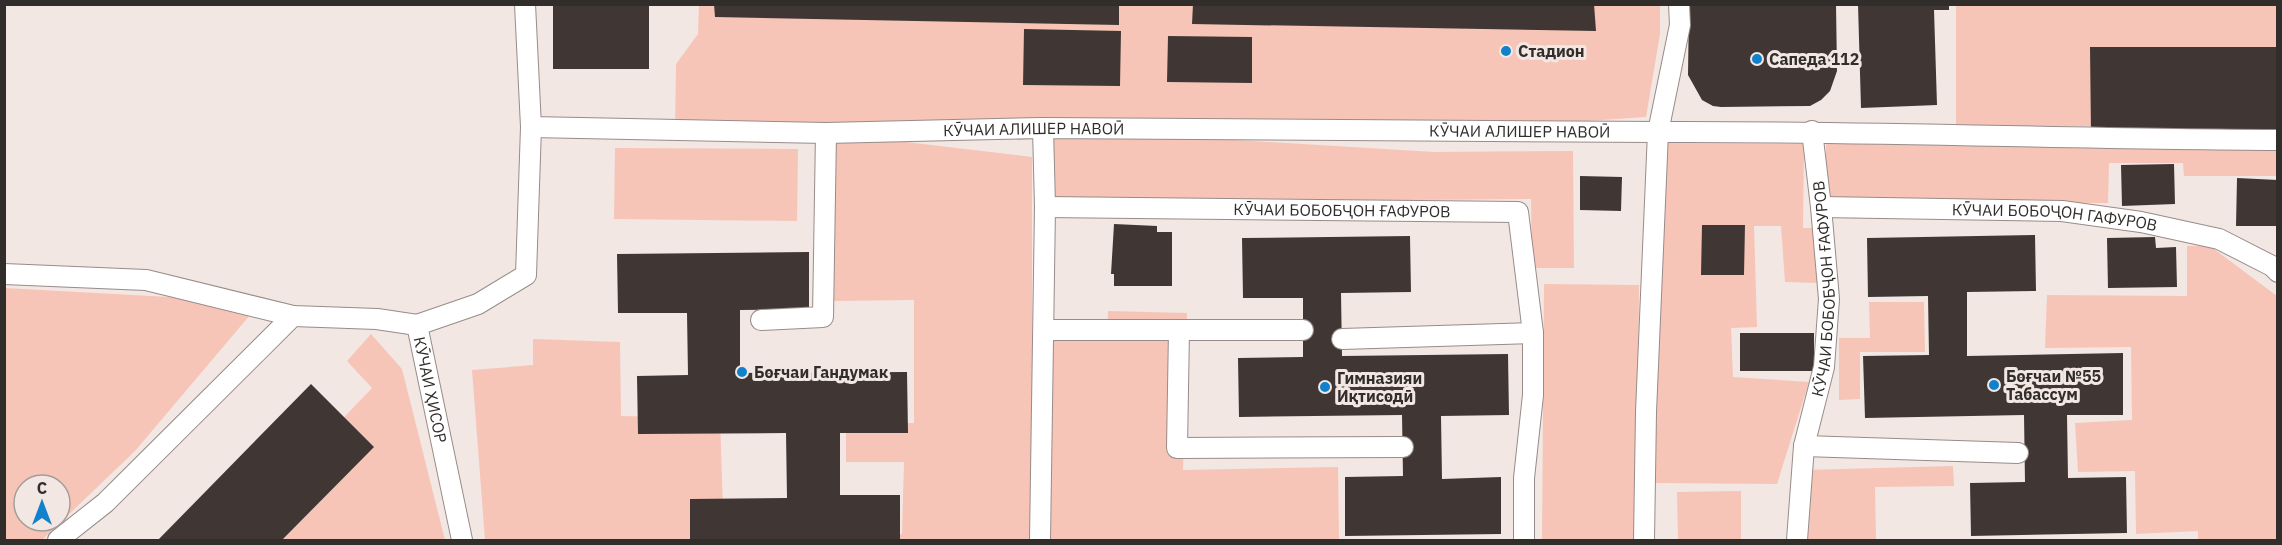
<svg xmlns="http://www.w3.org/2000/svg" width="2282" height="545" font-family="'IBM Plex Sans',sans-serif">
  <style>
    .green { fill: #f7c5b7; fill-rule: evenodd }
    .building { fill: #403734 }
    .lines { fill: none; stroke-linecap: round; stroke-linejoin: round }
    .lane-casing { stroke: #978c89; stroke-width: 22 }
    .lane { stroke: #fff; stroke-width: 20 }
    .poi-dot { fill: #1181cb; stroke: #f2e7e3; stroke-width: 2 }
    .labels { text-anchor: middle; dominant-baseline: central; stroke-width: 6; stroke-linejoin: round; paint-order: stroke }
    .poi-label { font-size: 16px; font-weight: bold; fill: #312d2b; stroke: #f2e7e3; text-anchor: start }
    .street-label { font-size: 16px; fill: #312d2b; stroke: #f2e7e3 }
  </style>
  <rect width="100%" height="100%" fill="#f2e7e3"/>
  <path class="green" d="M699,5h961v29l-14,83 -175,12 -350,4 313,19 139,-1 1,117h-42l-1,-69 -475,4 -13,-70 -205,1 194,23v383h-547l-13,-170 61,-5v-26l87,3 1,74 99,2 4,120 178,-4 2,-72h-58v-38l68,-1v-123l-81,1 -7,-168h-151l1,-69 22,-30z
    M1956,5h321v121h-321z
    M1826,141l451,1v34h-93l-1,-13h-74l-1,40 -282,-1z
    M1667,143l137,1 -1,84h16l-1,55 -33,-1 -4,-56h-27l3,101 -26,1 2,49 76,5 -32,102 -124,-1z
    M615,148l183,1 -1,72 -183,-2z
    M2187,246h23l67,50v244h-79v-9l-62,3 -1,-63 -57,1 -3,-49 57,-3 -1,-73 -86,1 2,-53 140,1z
    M1544,284l95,1 -2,255h-95z
    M5,288l256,14 -126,149 -93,89h-37zM24,485h36v36h-36z
    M1869,302h55l1,50h-65v47l-21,1v-62h31z
    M1108,311l79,2 -4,157 155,-3 1,73h-292l-4,-205 64,-1z
    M371,334l31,35 43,171h-218l145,-152 -25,-27z
    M1953,466l1,20 -79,1 1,53h-71l-1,-70z
    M1741,491v49h-63l-1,-48z"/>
  <path class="building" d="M714,4h405v21l-404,-8z
    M1193,4h401l2,27 -404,-7z
    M1689,4h147l1,67 -7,20 -9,9 -11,6 -89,1 -8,-1 -11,-6 -14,-25z
    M1858,4h91v6h-15l3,95 -76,3z
    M553,5h96v64h-96z
    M1024,29l97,2 -1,55 -97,-1z
    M1168,36l84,1v46l-85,-1z
    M2090,47h188v86l-187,1z
    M2174,164l1,40 -53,2 -1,-41z
    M1580,176l42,1 -1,34 -41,-1z
    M2237,178l41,2v46h-42z
    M1114,224l43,2v6h15v54h-58v-12h-3z
    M1702,225h43l-1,50h-43z
    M2035,235l1,56 -69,1v64l156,-3v62h-56l1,63 58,-1 1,56 -156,3 -1,-53 55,-1 -1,-67 -159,3 -2,-62 66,-1 -1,-59 -60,1 -1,-59z
    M1410,236l1,56 -70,1 1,63 166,-2 1,61 -68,1 1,63 59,-2v57l-156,2v-59l58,-1 -1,-61 -163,2 -1,-59 65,-1v-59h-60l-1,-60z
    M2155,237l1,11 20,-1 1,40 -69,1 -1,-50z
    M809,252v57l-69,1v63l167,-1 1,61h-68v62h60v45h-210v-41l97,-1 -1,-65 -148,1 -1,-58 51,-1 -1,-62h-69l-1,-59z
    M1740,333h74v38h-74z
    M311,384l63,63 -92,93h-124z"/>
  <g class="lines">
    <defs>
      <g id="lane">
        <path id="s1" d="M525,4l6,123 295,6 217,-5 615,4 22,-107 -1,-21"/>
        <path id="s2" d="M1045,207l473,5 15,121v62l-9,83v62"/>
        <path id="s3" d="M1821,207l241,4 79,11 78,17 53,27 6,6"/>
        <path id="s4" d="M4,274l142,6 147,36 84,3 40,6 45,215"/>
        <path d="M761,320l62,-3 3,-184"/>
        <path d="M417,325l61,-21 48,-29 5,-148"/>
        <path d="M1044,330h259"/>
        <path d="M1179,330l-2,118 226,-1"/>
        <path d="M1342,339l191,-6"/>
        <path d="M1804,446l214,7"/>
        <path d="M58,540l47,-37 188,-187"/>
        <path d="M1040,540l5,-333 -2,-79"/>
        <path d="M1644,540l2,-128 12,-280c206,-1 413,7 620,8"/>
        <path id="s5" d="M1797,540l7,-94 20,-79 5,-68 -8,-92 -9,-76"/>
      </g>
    </defs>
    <use href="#lane" class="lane-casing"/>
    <use href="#lane" class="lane"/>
  </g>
  <g class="poi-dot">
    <circle cx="1506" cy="51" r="6"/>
    <circle cx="1757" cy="59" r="6"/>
    <circle cx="742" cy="372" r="6"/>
    <circle cx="1994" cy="385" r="6"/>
    <circle cx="1325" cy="387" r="6"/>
  </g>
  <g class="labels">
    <g class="poi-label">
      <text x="1518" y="51">Стадион</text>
      <text x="1769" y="59">Сапеда 112</text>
      <text x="754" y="372">Боғчаи Гандумак</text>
      <text x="2006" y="376">Боғчаи №55<tspan x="2006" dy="18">Табассум</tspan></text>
      <text x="1337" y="378">Гимназияи<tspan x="1337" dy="18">Иқтисодӣ</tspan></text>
    </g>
    <g class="street-label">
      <text stroke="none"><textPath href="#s1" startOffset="626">КӮЧАИ АЛИШЕР НАВОӢ</textPath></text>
      <text stroke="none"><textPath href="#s1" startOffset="1112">КӮЧАИ АЛИШЕР НАВОӢ</textPath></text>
      <text stroke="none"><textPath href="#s2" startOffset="297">КӮЧАИ БОБОБҶОН ҒАФУРОВ</textPath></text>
      <text stroke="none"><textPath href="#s3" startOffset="234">КӮЧАИ БОБОҶОН ГАФУРОВ</textPath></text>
      <text stroke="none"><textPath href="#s5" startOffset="254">КӮЧАИ БОБОБҶОН ҒАФУРОВ</textPath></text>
      <text stroke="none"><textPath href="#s4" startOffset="484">КӮЧАИ ҲИСОР</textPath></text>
    </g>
  </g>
  <rect width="2282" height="545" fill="none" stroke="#312d2b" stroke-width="12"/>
  <g transform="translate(42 503)"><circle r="28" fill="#f2e7e3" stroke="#a59d99" stroke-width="1.5"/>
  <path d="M0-4.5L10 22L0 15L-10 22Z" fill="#1181cb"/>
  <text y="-9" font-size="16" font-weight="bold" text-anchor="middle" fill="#312d2b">С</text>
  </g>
</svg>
